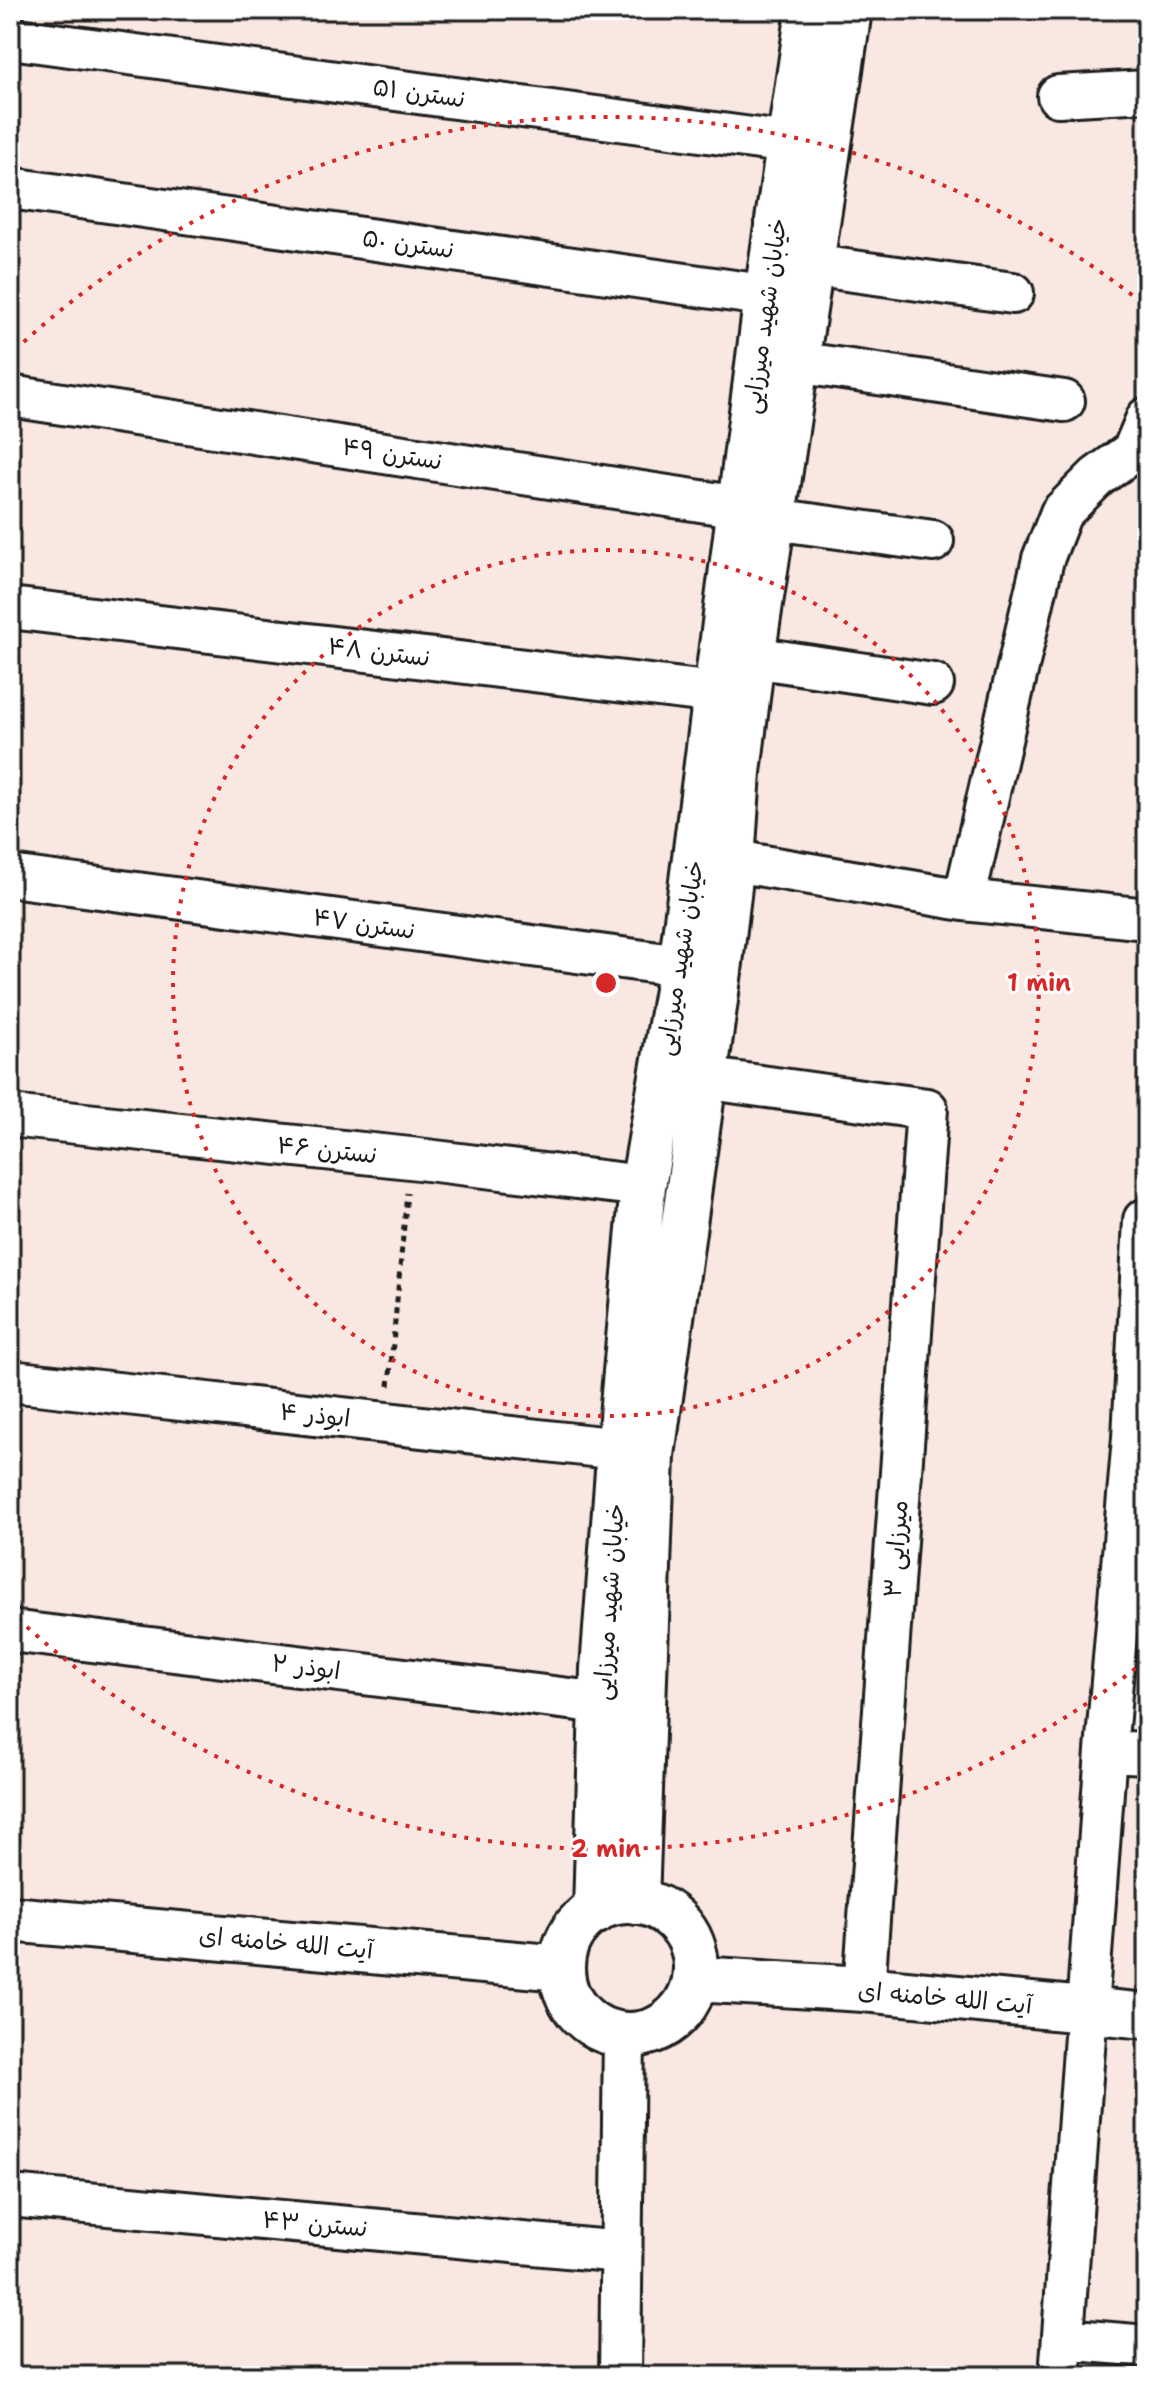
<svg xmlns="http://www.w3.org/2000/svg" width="1157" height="2386" font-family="'Shantell Sans','Playpen Sans Arabic',sans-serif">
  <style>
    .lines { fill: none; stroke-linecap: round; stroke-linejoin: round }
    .street-casing { stroke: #1c1c1c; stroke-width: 46 }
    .secondary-casing { stroke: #1c1c1c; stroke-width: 50 }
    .path { stroke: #1c1c1c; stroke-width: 5; stroke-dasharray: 6 6; stroke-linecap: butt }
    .street { stroke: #fff; stroke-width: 40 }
    .secondary { stroke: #fff; stroke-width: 44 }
    .ring { fill: none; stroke: #d62828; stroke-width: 4; stroke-dasharray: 4 8 }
    .labels { text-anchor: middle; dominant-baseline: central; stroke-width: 6; stroke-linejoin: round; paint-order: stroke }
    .street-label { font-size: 24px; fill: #1c1c1c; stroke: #fff }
    .centre { fill: #d62828; stroke: #fff; stroke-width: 4 }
    .ring-label { font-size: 24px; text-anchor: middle; font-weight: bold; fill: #d62828; stroke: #fff; stroke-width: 6; stroke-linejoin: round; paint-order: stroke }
  </style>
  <rect width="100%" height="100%" fill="#f8e8e1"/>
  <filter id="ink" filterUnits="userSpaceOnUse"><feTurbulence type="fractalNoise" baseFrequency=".0125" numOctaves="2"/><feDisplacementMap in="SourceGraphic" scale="16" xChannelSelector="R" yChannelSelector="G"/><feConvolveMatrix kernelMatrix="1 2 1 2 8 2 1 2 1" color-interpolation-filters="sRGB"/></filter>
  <g filter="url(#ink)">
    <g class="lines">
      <defs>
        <path id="street" d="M10,38l779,105 33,7
          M1058,96l89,-5
          M10,188l788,112
          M810,265l203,28
          M795,362l269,39
          M10,396l730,111 33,12 160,22
          M10,608l706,85 31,9
          M752,657l181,27
          M699,855l265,45 183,19
          M10,876l701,94
          M964,900l79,-341 18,-46 36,-36 36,-26 14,-33
          M703,1078l224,31 -63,880
          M10,1116l400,42 233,28
          M10,1381l609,68
          M10,1631l592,72
          M1106,1751l41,2
          M10,2196l611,56
          M1063,2339l84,7
          M620,2376l4,-341
          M1060,2376l46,-625 27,-313 11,-218h3"/>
        <path id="secondary" d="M562 1968a67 67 0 1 1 134 0a67 67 0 1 1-134 0Z
          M636,1902l16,-447 67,-484 13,-110 6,-89 14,-115 97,-647
          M596,1911l7,-242 20,-264 20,-219 38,-219 86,-672 42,-285
          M10,1919l552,49
          M695,1979l169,10 283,27"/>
      </defs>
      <use href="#street" class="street-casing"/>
      <use href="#secondary" class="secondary-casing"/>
      <path class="path" d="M389,1386l18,-193"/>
      <use href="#street" class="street"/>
      <use href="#secondary" class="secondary"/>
    </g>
  </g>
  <g class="ring">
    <circle cx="606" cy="983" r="433"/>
    <path d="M1145 1661A866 866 0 0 1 15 1616M15 350A866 866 0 0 1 1145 305"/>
  </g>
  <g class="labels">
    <g class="street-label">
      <text transform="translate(419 93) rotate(8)">نسترن ۵۱</text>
      <text transform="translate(408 244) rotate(8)">نسترن ۵۰</text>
      <text transform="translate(765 316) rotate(-82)">خیابان شهید میرزایی</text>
      <text transform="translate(392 454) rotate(9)">نسترن ۴۹</text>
      <text transform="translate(379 652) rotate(7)">نسترن ۴۸</text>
      <text transform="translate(364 924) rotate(8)">نسترن ۴۷</text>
      <text transform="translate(680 958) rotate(-81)">خیابان شهید میرزایی</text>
      <text transform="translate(327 1150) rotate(6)">نسترن ۴۶</text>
      <text transform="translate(315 1415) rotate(6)">ابوذر ۴</text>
      <text transform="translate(896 1549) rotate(-86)">میرزایی ۳</text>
      <text transform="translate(609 1602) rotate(-86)">خیابان شهید میرزایی</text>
      <text transform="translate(306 1667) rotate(7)">ابوذر ۲</text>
      <text transform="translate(286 1943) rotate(5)">آیت الله خامنه ای</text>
      <text transform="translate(945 1998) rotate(5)">آیت الله خامنه ای</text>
      <text transform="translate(315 2224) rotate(5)">نسترن ۴۳</text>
    </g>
  </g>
  <circle cx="606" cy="983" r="12" class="centre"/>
  <g class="ring-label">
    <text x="1039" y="991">1 min</text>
    <text x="606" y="1857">2 min</text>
  </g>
  <rect width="1157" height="2386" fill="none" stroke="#fff" stroke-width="40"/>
  <rect x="20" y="20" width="1117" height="2346" fill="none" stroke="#1c1c1c" stroke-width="3" filter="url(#ink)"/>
</svg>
